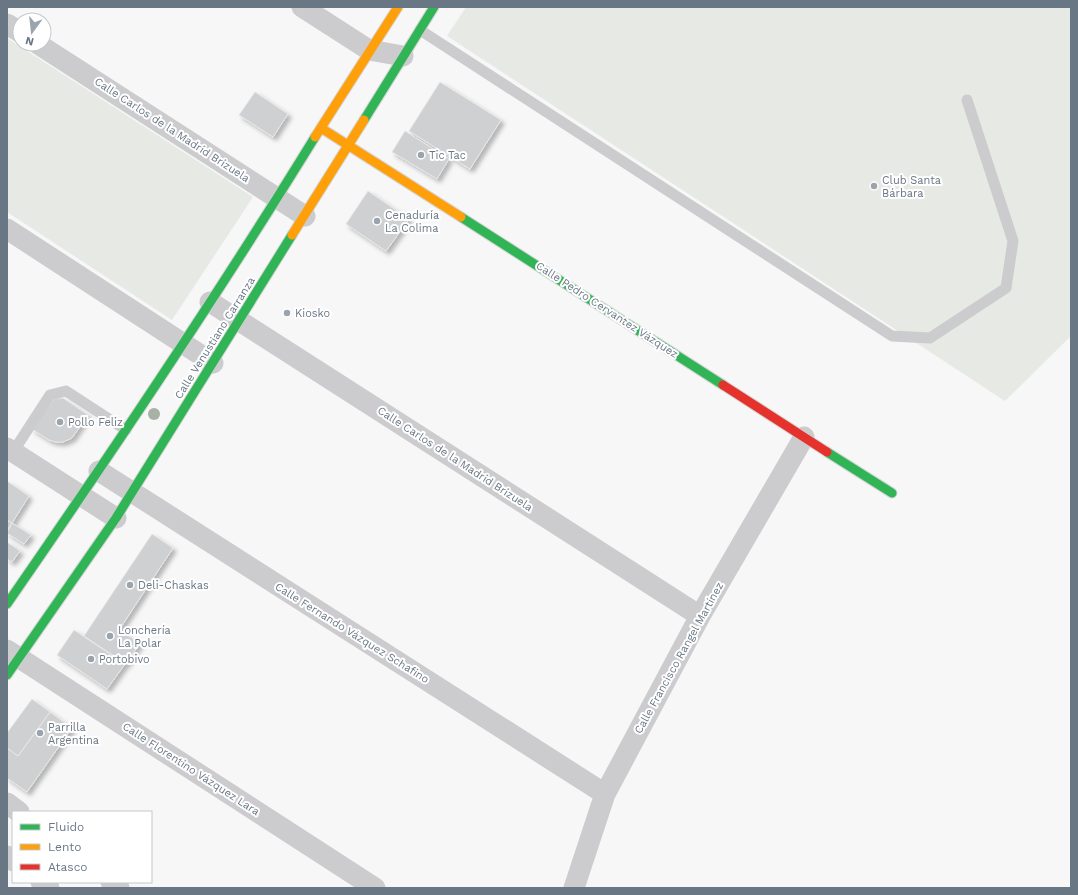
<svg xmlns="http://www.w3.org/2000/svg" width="1078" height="895" font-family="'Work Sans',sans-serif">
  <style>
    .green { fill: #e6e9e4 }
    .building { fill: #ced0d1; stroke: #e6e6e6; filter: url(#shadow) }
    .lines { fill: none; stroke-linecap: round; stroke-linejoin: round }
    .fast-casing { stroke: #d4d5d6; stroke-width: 11 }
    .slow-casing { stroke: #d4d5d6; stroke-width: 11 }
    .jam-casing { stroke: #d4d5d6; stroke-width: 11 }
    .lane { stroke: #ccccce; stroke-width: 11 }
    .street { stroke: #ccccce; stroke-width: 21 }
    .fast { stroke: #30b455; stroke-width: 9 }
    .slow { stroke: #ff9f0a; stroke-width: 9 }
    .jam { stroke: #e5322d; stroke-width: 9 }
    .tree { fill: #a7b1a6 }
    .poi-dot { fill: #9ba4ad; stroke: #fff; stroke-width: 1.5 }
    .labels { text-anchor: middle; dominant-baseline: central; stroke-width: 4; stroke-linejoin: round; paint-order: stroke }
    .street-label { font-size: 11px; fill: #697785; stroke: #fff }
    .poi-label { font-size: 11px; fill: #697785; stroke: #fff; text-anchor: start }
  </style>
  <defs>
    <filter id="shadow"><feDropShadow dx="3.5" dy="3.5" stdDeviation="2" flood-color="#0004"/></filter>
  </defs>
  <rect width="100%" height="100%" fill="#f7f7f7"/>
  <path class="green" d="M466,7h605v329l-66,65 -558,-365z
    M7,38l246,159 -81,123 -165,-108z"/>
  <path class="building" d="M440,82l61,38 -31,49 -61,-38z
    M255,92l33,22 -15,23 -34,-22z
    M405,131l44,28 -12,20 -45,-27z
    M368,191l41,28 -23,32 -40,-27z
    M63,398l25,17 -16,23 -9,4h-7l-7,-2 -17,-11 22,-30z
    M7,481l22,15 -17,27 -5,-3z
    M7,520l5,3 -5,7z
    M12,523l19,12 -7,9 -17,-11z
    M152,534l21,14 -54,82 21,13 -14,21 -42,-28z
    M7,542l13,9 -8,11 -5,-3z
    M74,630l51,34 -18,25 -50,-34z
    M32,699l18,13 -32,44 -11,-8v-15z
    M50,712l22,16 -45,64 -20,-14v-30l11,8z"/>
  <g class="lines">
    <defs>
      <path id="fast" d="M364,120l70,-113
        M461,217l262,168
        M827,452l65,41
        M7,604c106,-153 210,-308 308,-467
        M7,675l109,-157 176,-283"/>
      <path id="slow" d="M321,128l140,89
        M315,137l83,-130
        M292,235l72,-115"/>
      <path id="jam" d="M723,385l104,67"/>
    </defs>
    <use href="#fast" class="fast-casing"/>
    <use href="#slow" class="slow-casing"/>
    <use href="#jam" class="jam-casing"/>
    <path class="lane" d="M420,30l472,306 38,2 76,-50 7,-47 -46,-141
      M13,452l37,-57 16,-4 60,39"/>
    <path class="street" d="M302,7l67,43 34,6
      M7,24l13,8
      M38,44l267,172
      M7,229l206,134
      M210,302l490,314
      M7,448l109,70
      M99,471l506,323
      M7,650l368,238
      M7,803l12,9
      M7,856l6,5
      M41,882l8,6
      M111,882l8,6
      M574,888l31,-94 95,-178 104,-179"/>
    <use href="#fast" class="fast"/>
    <use href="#slow" class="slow"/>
    <use href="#jam" class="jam"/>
  </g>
  <circle class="tree" cx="154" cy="414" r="6"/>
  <g class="poi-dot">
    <circle cx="421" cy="155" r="4"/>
    <circle cx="874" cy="186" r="4"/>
    <circle cx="377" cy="221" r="4"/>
    <circle cx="287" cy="313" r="4"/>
    <circle cx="60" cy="422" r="4"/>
    <circle cx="130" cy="585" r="4"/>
    <circle cx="110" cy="636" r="4"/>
    <circle cx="91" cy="659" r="4"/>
    <circle cx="40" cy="733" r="4"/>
  </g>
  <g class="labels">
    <g class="street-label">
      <text transform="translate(172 130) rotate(33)">Calle Carlos de la Madrid Brizuela</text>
      <text transform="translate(607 310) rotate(33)">Calle Pedro Cervantez Vázquez</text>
      <text transform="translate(215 338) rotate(-58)">Calle Venustiano Carranza</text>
      <text transform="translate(455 459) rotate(33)">Calle Carlos de la Madrid Brizuela</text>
      <text transform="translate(352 633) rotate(32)">Calle Fernando Vázquez Schafino</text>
      <text transform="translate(679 658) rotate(-61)">Calle Francisco Rangel Martínez</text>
      <text transform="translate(191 769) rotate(33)">Calle Florentino Vázquez Lara</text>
    </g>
    <g class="poi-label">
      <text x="429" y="155">Tic Tac</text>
      <text x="882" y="180">Club Santa<tspan x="882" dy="13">Bárbara</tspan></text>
      <text x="385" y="215">Cenaduría<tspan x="385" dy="13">La Colima</tspan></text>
      <text x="295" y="313">Kiosko</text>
      <text x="68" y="422">Pollo Feliz</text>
      <text x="138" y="585">Deli-Chaskas</text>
      <text x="118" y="630">Lonchería<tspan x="118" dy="13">La Polar</tspan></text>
      <text x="99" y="659">Portobivo</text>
      <text x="48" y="727">Parrilla<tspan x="48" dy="13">Argentina</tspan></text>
    </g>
  </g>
  <rect width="1078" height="895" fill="none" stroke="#697785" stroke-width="16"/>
  <rect x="12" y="811" width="140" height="72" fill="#ffffff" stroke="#c3c9ce"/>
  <rect x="20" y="824" width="20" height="6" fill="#30b455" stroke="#c3c9ce"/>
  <text x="48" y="831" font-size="12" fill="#697785">Fluido</text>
  <rect x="20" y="844" width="20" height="6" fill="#ff9f0a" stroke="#c3c9ce"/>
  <text x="48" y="851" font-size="12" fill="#697785">Lento</text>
  <rect x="20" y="864" width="20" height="6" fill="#e5322d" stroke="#c3c9ce"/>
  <text x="48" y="871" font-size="12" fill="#697785">Atasco</text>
  <g transform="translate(32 32) rotate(195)"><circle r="19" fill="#ffffff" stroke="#c3c9ce"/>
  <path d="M0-3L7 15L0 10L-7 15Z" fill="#9ba4ad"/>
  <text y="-6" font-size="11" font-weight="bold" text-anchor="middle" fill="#697785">N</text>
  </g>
</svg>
